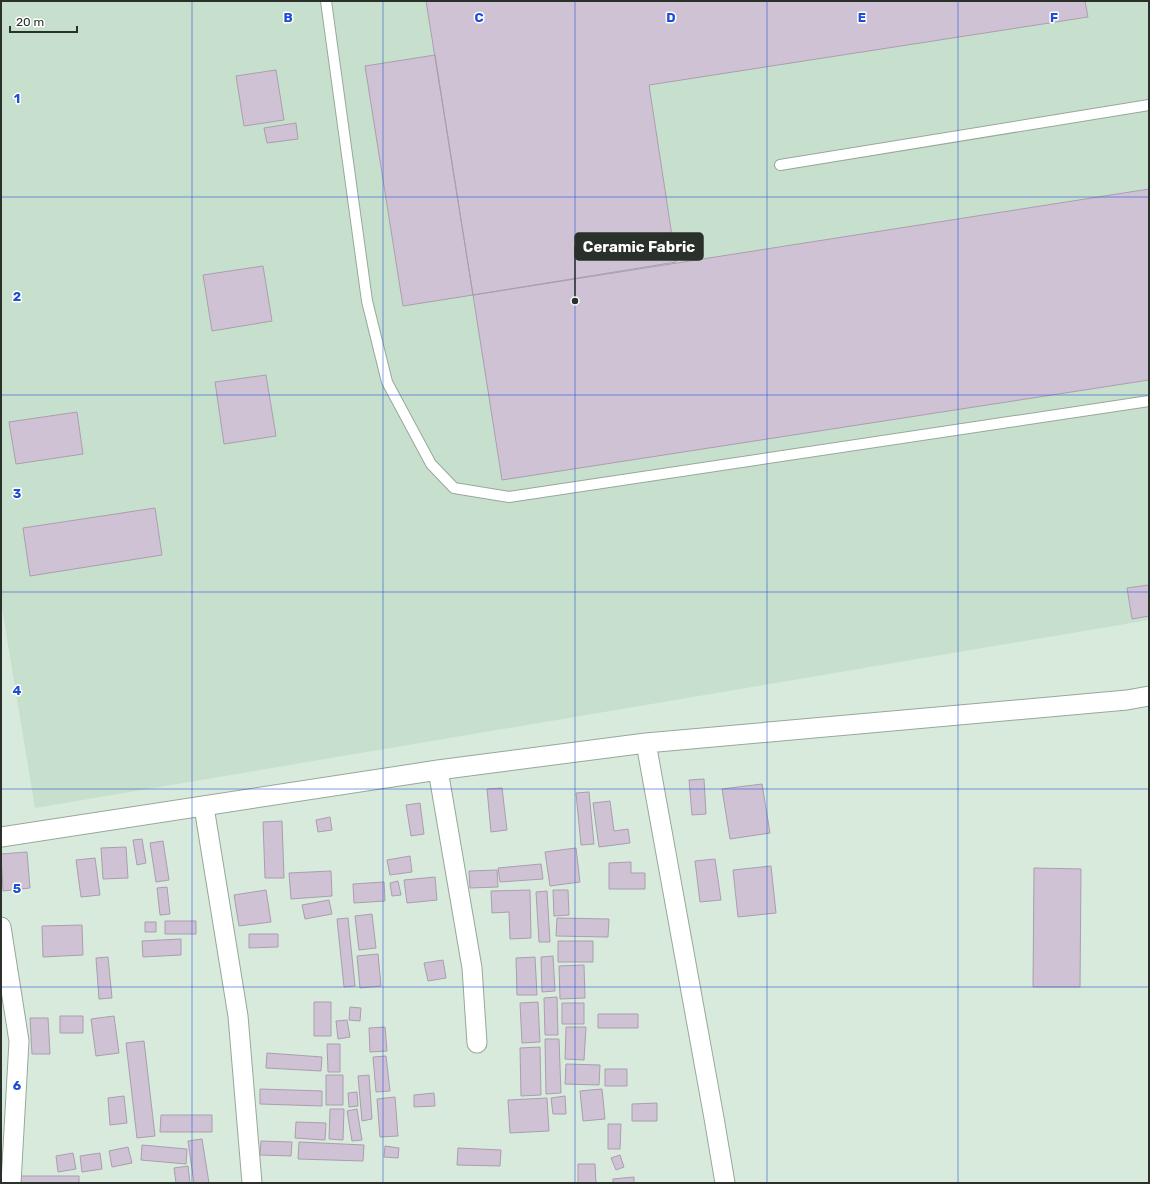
<svg xmlns="http://www.w3.org/2000/svg" width="1150" height="1184" font-family="Rubik,sans-serif">
  <style>
    .built { fill: #c7e0cd }
    .building { fill: #cfc2d4; stroke: #ab9eaf }
    .lines { fill: none; stroke-linecap: round; stroke-linejoin: round }
    .lane-casing { stroke: #97a89a; stroke-width: 12 }
    .street-casing { stroke: #97a89a; stroke-width: 21 }
    .lane { stroke: #fff; stroke-width: 10 }
    .street { stroke: #fff; stroke-width: 19 }
    .grid { fill: none; stroke: #1d4ed8; stroke-width: 1; stroke-opacity: 0.55 }
    .grid-label { font-size: 13px; text-anchor: middle; font-weight: bold; fill: #1d4ed8; stroke: #fff; stroke-width: 3; stroke-linejoin: round; paint-order: stroke }
    .leader { fill: none; stroke: #2a312b; stroke-width: 1.5 }
    .callout-dot { fill: #2a312b; stroke: #fff; stroke-width: 1.5 }
    .callout { fill: #2a312b; stroke: #2a312b; stroke-width: 1.5 }
    .callout-label { font-size: 15px; text-anchor: middle; font-weight: bold; fill: #fff }
  </style>
  <rect width="100%" height="100%" fill="#d7eadb"/>
  <path class="built" d="M1,1h1148v619l-1114,188 -34,-206z"/>
  <path class="building" d="M426,1h659l3,16 -439,68 27,177 -203,33z
    M435,55l38,240 -70,11 -38,-240z
    M276,70l8,50 -40,6 -8,-50z
    M296,123l2,16 -31,4 -3,-15z
    M1149,189v191l-647,100 -29,-185z
    M263,266l9,55 -60,10 -9,-56z
    M266,375l10,61 -52,8 -9,-62z
    M77,412l6,42 -67,10 -7,-42z
    M155,508l7,47 -132,21 -7,-48z
    M1149,585v31l-17,3 -5,-31z
    M704,779l2,35 -14,1 -3,-35z
    M762,784l8,49 -40,6 -8,-50z
    M502,788l5,42 -16,2 -4,-43z
    M589,792l5,52 -13,1 -5,-52z
    M610,801l4,30 14,-2 2,14 -31,4 -6,-44z
    M420,803l4,31 -13,2 -5,-31z
    M330,817l2,13 -14,2 -2,-12z
    M282,821l2,57h-19l-2,-56z
    M142,839l4,24 -9,2 -4,-25z
    M163,841l6,39 -13,2 -6,-39z
    M126,847l2,31 -25,1 -2,-31z
    M576,848l4,34 -30,4 -5,-34z
    M27,852l3,36 -27,3 -2,-37z
    M410,856l2,16 -22,3 -3,-15z
    M95,858l5,37 -19,2 -5,-37z
    M715,859l6,41 -21,2 -5,-41z
    M631,862v11h14v16h-36v-26z
    M541,864l2,15 -43,3 -2,-14z
    M771,866l5,47 -38,4 -5,-47z
    M1034,868l47,1 -1,118h-47z
    M497,870l1,17 -28,1 -1,-17z
    M331,871l1,25 -41,3 -2,-26z
    M435,877l2,23 -30,3 -3,-23z
    M398,881l3,14 -9,1 -2,-13z
    M384,882l1,19 -31,2 -1,-19z
    M167,887l3,27 -10,1 -3,-27z
    M266,890l5,32 -32,4 -5,-31z
    M530,890l1,48 -21,1 -1,-27 -17,1 -1,-22z
    M553,890h15l1,25 -15,1z
    M547,891l3,51h-11l-3,-50z
    M329,900l3,14 -27,5 -3,-14z
    M372,914l4,34 -17,2 -4,-34z
    M348,918l7,68 -11,1 -7,-68z
    M557,918l52,1 -1,18 -52,-1z
    M165,921h31v13h-31z
    M145,922h11v10h-11z
    M82,925l1,30 -40,2 -1,-31z
    M249,934h29v13l-29,1z
    M181,939v16l-38,2 -1,-16z
    M558,941h35v21h-35z
    M378,954l3,32 -21,2 -3,-32z
    M553,956l2,35 -13,1 -1,-35z
    M108,957l4,41 -13,1 -3,-41z
    M535,957l2,38h-20l-1,-37z
    M443,960l3,18 -18,3 -4,-18z
    M584,965l1,33 -25,1 -1,-33z
    M557,997l1,38h-13l-1,-37z
    M314,1002h17v34h-17z
    M538,1002l2,40 -18,1 -2,-40z
    M562,1003h22v21h-22z
    M350,1007l11,1 -1,13 -11,-1z
    M598,1014h40v14h-40z
    M60,1016h23v17h-23z
    M114,1016l5,37 -23,3 -5,-37z
    M30,1018h18l2,36h-18z
    M347,1020l3,17 -12,2 -2,-18z
    M385,1027l2,24 -17,1 -1,-24z
    M566,1027h20l-2,33 -19,-1z
    M545,1039h14l2,54 -15,1z
    M144,1041l11,95 -18,2 -11,-95z
    M327,1044h13v28h-12z
    M540,1047l1,48 -20,1 -1,-48z
    M267,1053l55,4 -1,14 -55,-3z
    M386,1056l4,35 -14,1 -3,-35z
    M566,1064l34,1 -1,20 -34,-1z
    M605,1069h22v17h-22z
    M326,1075h17v30h-17z
    M369,1075l3,44 -10,2 -4,-45z
    M260,1089l62,2v15l-62,-2z
    M602,1089l3,30 -22,2 -3,-30z
    M357,1092l1,14 -9,1 -1,-14z
    M434,1093l1,13 -21,1v-12z
    M124,1096l3,27 -17,2 -2,-27z
    M565,1096l1,18h-13l-2,-16z
    M395,1097l3,39 -18,1 -3,-38z
    M547,1098l2,33 -39,2 -2,-33z
    M657,1103v18h-25v-17z
    M330,1109h14l-1,31 -14,-1z
    M357,1109l5,31 -10,1 -5,-30z
    M161,1115h51v17h-52z
    M296,1122l30,1 -1,17 -30,-2z
    M608,1124h13l-1,25h-12z
    M202,1139l7,44h-15l-6,-42z
    M261,1141l31,1 -1,14 -31,-1z
    M299,1142l65,3 -1,16 -65,-2z
    M142,1145l45,4 -1,15 -45,-4z
    M385,1146l14,2 -1,10 -14,-1z
    M128,1147l4,16 -20,4 -3,-16z
    M458,1148l43,2 -1,16 -43,-1z
    M73,1153l3,16 -18,3 -2,-16z
    M100,1153l2,16 -20,3 -2,-16z
    M620,1155l4,12 -8,3 -5,-12z
    M578,1164h17l1,19h-18z
    M188,1166l2,17h-14l-2,-15z
    M16,1176h63v7h-63z
    M634,1177v6h-21v-4z"/>
  <g class="lines">
    <defs>
      <path id="lane" d="M326,1l41,300 20,81 44,82 23,24 55,9 640,-96
        M780,165l369,-60"/>
      <path id="street" d="M646,743l68,375 11,65
        M438,770l34,198 5,75
        M204,807l34,209 14,167
        M1,837l437,-67 208,-27 481,-43 22,-4
        M1,927l18,114 -8,142"/>
    </defs>
    <use href="#lane" class="lane-casing"/>
    <use href="#street" class="street-casing"/>
    <use href="#lane" class="lane"/>
    <use href="#street" class="street"/>
  </g>
  <path class="grid" d="M192,1v1182M383,1v1182M575,1v1182M767,1v1182M958,1v1182M1,197h1148M1,395h1148M1,592h1148M1,789h1148M1,987h1148"/>
  <g class="grid-label">
    <text x="288" y="22">B</text>
    <text x="479" y="22">C</text>
    <text x="671" y="22">D</text>
    <text x="862" y="22">E</text>
    <text x="1054" y="22">F</text>
    <text x="17" y="103">1</text>
    <text x="17" y="301">2</text>
    <text x="17" y="498">3</text>
    <text x="17" y="695">4</text>
    <text x="17" y="893">5</text>
    <text x="17" y="1090">6</text>
  </g>
  <path class="leader" d="M575 301L575 246"/>
  <circle class="callout-dot" cx="575" cy="301" r="4"/>
  <rect class="callout" x="575" y="233" width="128" height="27" rx="4"/>
  <g class="callout-label">
    <text x="639" y="252">Ceramic Fabric</text>
  </g>
  <rect width="1150" height="1184" fill="none" stroke="#2a312b" stroke-width="4"/>
  <path d="M10 26v6h67v-6" fill="none" stroke="#2a312b" stroke-width="2"/>
  <text x="16" y="26" font-size="12" fill="#2a312b" stroke="#ffffff" stroke-width="3" paint-order="stroke">20 m</text>
</svg>
